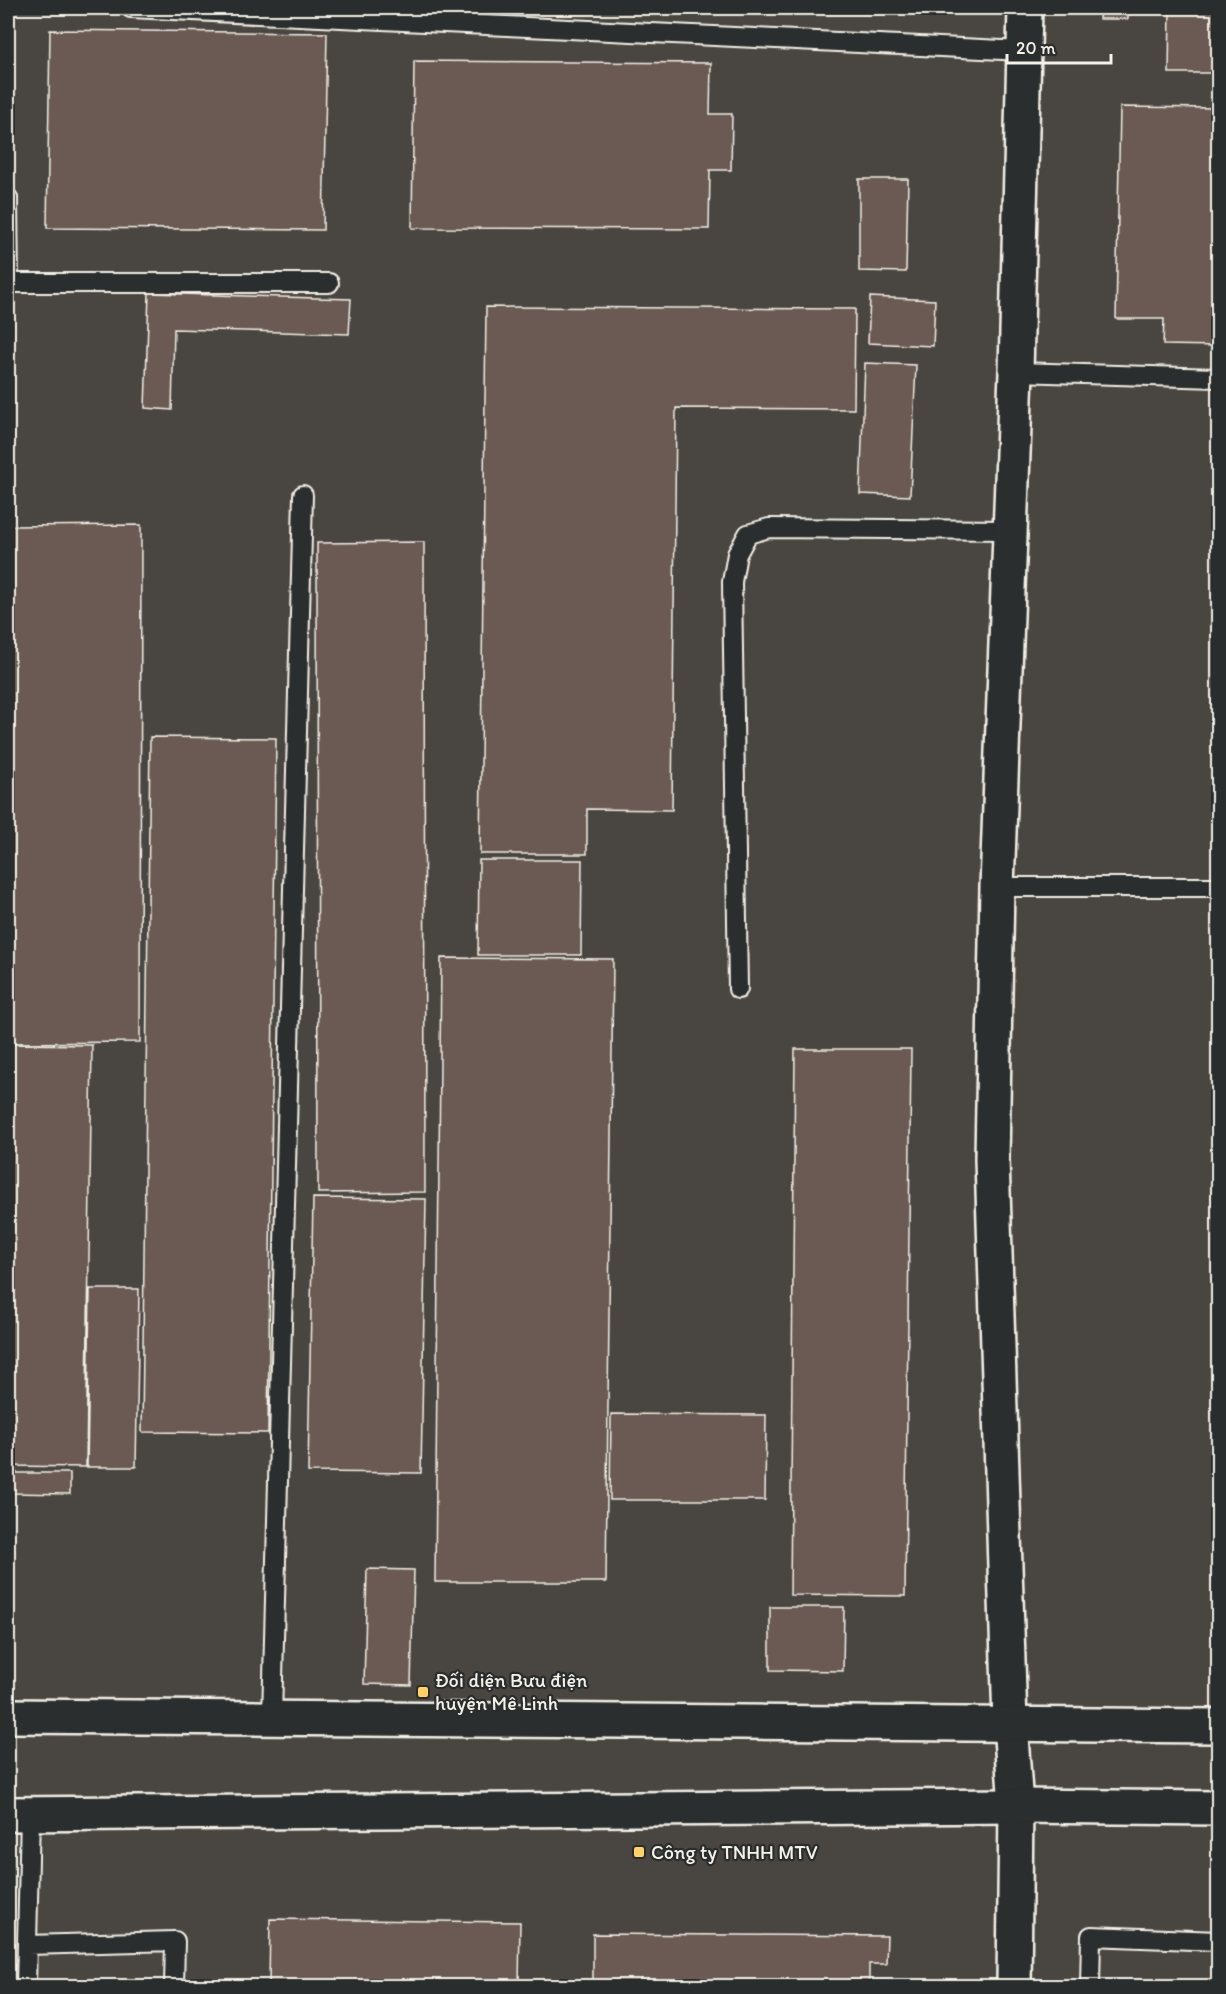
<svg xmlns="http://www.w3.org/2000/svg" width="1226" height="1994" font-family="Itim,sans-serif">
  <style>
    .built { fill: #4a4440 }
    .building { fill: #6a5a52; stroke: #f4f1e8; stroke-width: 1.5 }
    .lines { fill: none; stroke-linecap: round; stroke-linejoin: round }
    .lane-casing { stroke: #f4f1e8; stroke-width: 22 }
    .street-casing { stroke: #f4f1e8; stroke-width: 38 }
    .secondary-casing { stroke: #f4f1e8; stroke-width: 38 }
    .lane { stroke: #2a2d2e; stroke-width: 18 }
    .street { stroke: #2a2d2e; stroke-width: 33 }
    .secondary { stroke: #2a2d2e; stroke-width: 33 }
    .poi-dot { fill: #ffd166; stroke: #2a2d2e; stroke-width: 2 }
    .labels { text-anchor: middle; dominant-baseline: central; stroke-width: 4.5; stroke-linejoin: round; paint-order: stroke }
    .poi-label { font-size: 20px; fill: #f4f1e8; stroke: #2a2d2e; text-anchor: start }
  </style>
  <rect width="100%" height="100%" fill="#3d3a39"/>
  <filter id="ink" filterUnits="userSpaceOnUse"><feTurbulence type="fractalNoise" baseFrequency=".0167" numOctaves="2"/><feDisplacementMap in="SourceGraphic" scale="12" xChannelSelector="R" yChannelSelector="G"/><feConvolveMatrix kernelMatrix="1 2 1 2 8 2 1 2 1" color-interpolation-filters="sRGB"/></filter>
  <g filter="url(#ink)">
    <path class="built" d="M8,8h1210v1978h-1210z"/>
    <path class="building" d="M1100,8h28v11h-29z
      M1170,8h48v65h-49z
      M50,30l277,3 -4,197 -276,-2z
      M414,61l297,2 -1,51h22l-1,56h-21l-1,59 -297,-1z
      M1120,107l98,1v238l-55,-1 1,-26h-48z
      M859,179h49l-2,93 -47,-1z
      M149,293l202,6 -2,35 -175,-5 -2,81 -27,-2z
      M870,297l65,3 -2,46 -65,-3z
      M486,307l369,2 -1,100 -178,-1 -4,402 -85,-1v45h-107z
      M865,363l51,2 -6,131 -50,-2z
      M141,525l-1,517 -132,1v-517z
      M424,542l1,650 -107,1 -1,-650z
      M150,737l126,1 -8,695 -126,-1z
      M479,860h103l-1,95h-103z
      M441,958l172,1 -7,623h-171z
      M8,1044l84,1 -6,422 -78,-1z
      M795,1049h116l-6,547 -115,-1z
      M313,1198l113,1 -5,274 -113,-1z
      M90,1289h49l-3,178h-49z
      M611,1414l155,1 -1,85h-155z
      M8,1473h62v21l-62,-1z
      M367,1569l47,1 -3,115 -47,-1z
      M770,1607h74l-1,64 -73,-1z
      M270,1919l250,3 -1,64h-250z
      M593,1934l294,2 -1,28h-17v22h-276z"/>
    <g class="lines">
      <defs>
        <path id="lane" d="M131,8l892,43
          M8,198l1,85h320
          M1016,372l202,6
          M997,887h221
          M738,989l-6,-407 5,-28 11,-20 21,-6 240,2
          M272,1718l31,-1223
          M27,1945l148,-4 -1,45
          M26,1986l4,-171
          M1090,1986l1,-50 127,5"/>
        <path id="street" d="M1014,1986l2,-180 -6,-83 -18,-564 5,-272 19,-515 9,-364"/>
        <path id="secondary" d="M8,1716l1210,10
          M8,1814l1008,-8 202,2"/>
      </defs>
      <use href="#lane" class="lane-casing"/>
      <use href="#street" class="street-casing"/>
      <use href="#secondary" class="secondary-casing"/>
      <use href="#lane" class="lane"/>
      <use href="#street" class="street"/>
      <use href="#secondary" class="secondary"/>
    </g>
  </g>
  <g class="poi-dot">
    <rect x="417" y="1686" width="12" height="12" rx="3"/>
    <rect x="633" y="1846" width="12" height="12" rx="3"/>
  </g>
  <g class="labels">
    <g class="poi-label">
      <text x="435" y="1680">Đối diện Bưu điện<tspan x="435" dy="23">huyện Mê Linh</tspan></text>
      <text x="651" y="1852">Công ty TNHH MTV</text>
    </g>
  </g>
  <rect width="1226" height="1994" fill="none" stroke="#2a2d2e" stroke-width="30"/>
  <rect x="15" y="15" width="1196" height="1964" fill="none" stroke="#f4f1e8" stroke-width="2" filter="url(#ink)"/>
  <path d="M1007 54v9h104v-9" fill="none" stroke="#f4f1e8" stroke-width="3"/>
  <text x="1016" y="54" font-size="18" fill="#f4f1e8" stroke="#2a2d2e" stroke-width="4.5" paint-order="stroke">20 m</text>
</svg>
